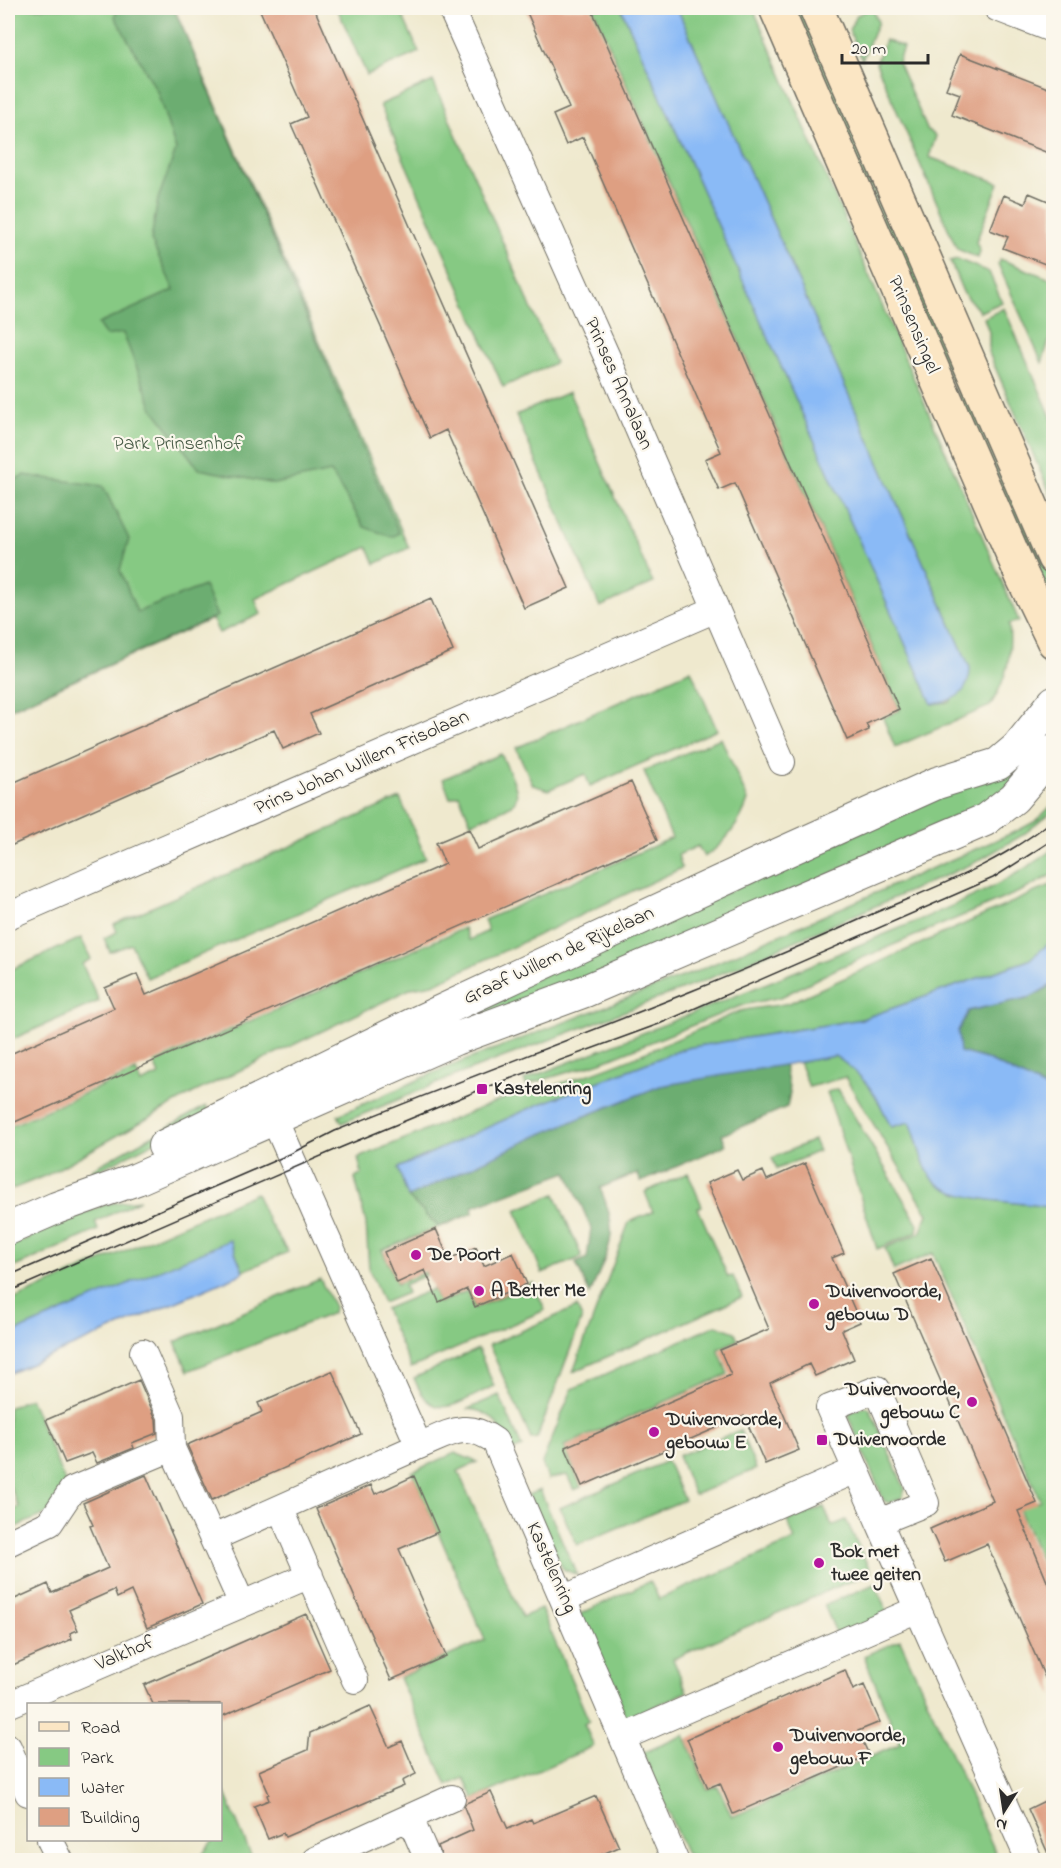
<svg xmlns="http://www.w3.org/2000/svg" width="1061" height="1868" font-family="'Indie Flower',sans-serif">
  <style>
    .green { fill: #86c983; stroke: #587a57; stroke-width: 1.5 }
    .forest { fill: #6cad71; stroke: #4c6c4e; stroke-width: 1.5 }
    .water { fill: #8abaf6; stroke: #5a7290; stroke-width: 1.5 }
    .building { fill: #de9f82 }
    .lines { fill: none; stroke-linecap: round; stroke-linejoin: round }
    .minor-casing { stroke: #706e64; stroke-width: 28 }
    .tertiary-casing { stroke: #706e64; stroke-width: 34 }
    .secondary-casing { stroke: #706e64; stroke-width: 36 }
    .minor { stroke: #fff; stroke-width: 26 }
    .tertiary { stroke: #fff; stroke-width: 32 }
    .secondary { stroke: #fbe6c4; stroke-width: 33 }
    .tram { stroke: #2b2b2b; stroke-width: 1.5 }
    .poi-dot { fill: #b5179e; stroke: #fbf7ec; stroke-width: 2 }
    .labels { text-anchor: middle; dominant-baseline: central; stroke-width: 4.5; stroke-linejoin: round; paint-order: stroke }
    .street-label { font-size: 20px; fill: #2b2b2b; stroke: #fbf7ec }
    .park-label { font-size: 20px; fill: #465a45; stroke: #fbf7ec }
    .poi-label { font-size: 20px; font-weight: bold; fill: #2b2b2b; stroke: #fbf7ec; text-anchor: start }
  </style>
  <rect width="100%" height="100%" fill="#fbf7ec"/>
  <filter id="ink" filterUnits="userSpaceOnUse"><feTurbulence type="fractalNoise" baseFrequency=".0167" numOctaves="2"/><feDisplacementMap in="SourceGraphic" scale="12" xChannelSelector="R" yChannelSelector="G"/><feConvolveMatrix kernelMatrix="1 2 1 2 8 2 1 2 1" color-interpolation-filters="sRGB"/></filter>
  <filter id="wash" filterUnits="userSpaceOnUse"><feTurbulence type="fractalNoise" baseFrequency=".008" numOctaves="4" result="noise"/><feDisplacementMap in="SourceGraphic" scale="24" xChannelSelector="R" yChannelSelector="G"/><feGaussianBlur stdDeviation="1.35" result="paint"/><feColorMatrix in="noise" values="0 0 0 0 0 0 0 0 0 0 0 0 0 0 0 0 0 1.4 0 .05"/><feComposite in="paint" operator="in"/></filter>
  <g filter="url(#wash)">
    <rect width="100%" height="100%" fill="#efe9ce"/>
    <path class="green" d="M8,8h166l235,540 -34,16 -7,-17 -113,52 6,15 -42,19 -7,-14 -204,91z
      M337,8h62l20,44 -52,23z
      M593,8h28l311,696 18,-2 20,-34 -293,-660h76l266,613 -10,3c3,32 -2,55 -19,82l-95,41 -12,-29 17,-8z
      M785,8h21l247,568v30z
      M872,8l6,14 -16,38 -13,-30 8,-15z
      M885,40l18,7 -5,15 29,67 9,7 -7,21 70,26 -23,59 4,9 -2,7 -21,-9 -81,-186z
      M433,81l122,282 -52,24 -123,-282z
      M957,259l32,13 13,30 -22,10 -17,-20 -13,-31z
      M1000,259l53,21v49l-11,34 -44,-99z
      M1004,308l49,113v79l-64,-147v-21l-5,-14z
      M569,392l84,191 -53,24 -84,-192z
      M691,670l26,60 -127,56 -5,-12 -37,16 -15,-5 -17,-37z
      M721,738l27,62c-7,22 -24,45 -44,57l-6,-11 -20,9 4,13 -249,116 -21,4 -217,104 -148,83 -39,16v-64l128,-56 5,12 18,-8 -5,-12 310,-135 5,12 19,-9 -4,-11 188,-82 -28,-67z
      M1045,749l-43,46 -329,151 -354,130z
      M501,754c26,54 22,47 -30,69l-12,-28 -9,3 -7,-19z
      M400,798l26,60 -279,120 -16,-34 -21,8 -6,-14 13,-6 -3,-8z
      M1053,804v7l-30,24 -49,28 -275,120 -242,92 -115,48 -4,-8 105,-46 252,-97 324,-142 17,-9z
      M1053,849v25l-27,15 -190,80 -55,28 -38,8 -142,57 -75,23 -2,-5c114,-45 229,-90 342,-138 64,-27 132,-51 187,-93z
      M1053,884v56l-24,20 -167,59 -176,29 -151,58 -137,62 10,29 31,30 -57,23 15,34 28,-12 1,3 -22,10 3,8 -24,10 -14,-34 -3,-46 -11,-45 7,-4 -4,-16 152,-62c79,-15 157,-53 230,-85 18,-4 32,-4 49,-8z
      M81,938l10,21 -9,5 17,37 -91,40v-70z
      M835,1056c32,22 40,36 56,71l19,-6c7,18 11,45 24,59 20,22 89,22 119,28v381l-34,-80 21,-9 -107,-247 -39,17 -9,-22 35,-15 8,-19 -83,-137 -36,10 -10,-25z
      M838,1089l80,135 -1,8 -40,17 -50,-157z
      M206,1106l4,8 -117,59 -1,-4z
      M814,1140l5,11 -42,18 -5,-11z
      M688,1173l14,33 -4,2 30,69 5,-1 9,21 -169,75 56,-150 24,-10 -8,-20z
      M256,1193l12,28 20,31 -45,19 -13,-30 -222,94v-33z
      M555,1194l27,63 -40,16 -26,-63z
      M140,1200l-45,22 3,8 -90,40v-23l98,-43z
      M320,1279l14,28 -1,6 -145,58 -13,-29z
      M533,1283l12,27 -134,58 -26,-59 48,-20 6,14 28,-12 8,17z
      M577,1307l5,11 -45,120 -6,1 -42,-94z
      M716,1325l19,7 3,8 -20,9 10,25 -164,72 17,41 -7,3 -7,-15 -19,4 -6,-16 30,-74z
      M478,1349l16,37c-36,16 -61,41 -80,-8z
      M499,1395l23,52 -12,5c-12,-25 -13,-40 -42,-43z
      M30,1398l35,84 -17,31 -39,17 -1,-17 11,-6 -11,-25v-74z
      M866,1406l4,3 35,80 -3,9 -13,5 -5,-2 -35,-83 1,-6z
      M740,1430l16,39 -62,26 -16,-39z
      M455,1453l22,9 -19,9 64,146 19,-8 48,112 -5,3 10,22 -120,53 -10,-21 -17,7 -48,-107 86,-38 -73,-168z
      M667,1461l17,39 -107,45 -17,-37z
      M540,1490l37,85 -14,-6 -35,-74z
      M824,1507l8,19 14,-6 25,52 -198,87 14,33 -61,27 -46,-105 70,-33 9,18 136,-59 -8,-19z
      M875,1584l13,30 -50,23 -14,-32z
      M900,1640l99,220h-297l-16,-6 -43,-101 41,-18 23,54 11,-3 14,31 168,-73 -36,-88z
      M221,1784l32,76h-55l15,-20h7z"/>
    <path class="forest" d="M117,8h57l225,525 -7,4 -28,-10 -33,-55 -57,12 -75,-15 -46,-60 -30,-76 -17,3 -8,-12 76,-34 -23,-50 7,-41 18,-49 -19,-59 -42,-74z
      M24,475l79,11 26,53 -9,31 17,42 67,-26 13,30 -209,94v-227z
      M1053,984v108l-67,-33 -27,-7 -1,-21 10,-20 63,-14z
      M784,1064l6,28 -3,15 -65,28 4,10 -85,37 -4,-9 -37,15c22,49 8,60 -10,106l-14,-31 11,-5 4,-30 -24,-56 -95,35 1,6 -34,14 -31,-30 135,-64 117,-47z"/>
    <path class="water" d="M621,8h56l293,660c0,25 -15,33 -38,36z
      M1053,940v44l-22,13 -63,14 -10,20 2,21 26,7 67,33v116c-30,-7 -98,-5 -119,-28 -13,-14 -16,-41 -24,-58l-19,5c-15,-34 -25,-50 -56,-71l-175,30 -117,47 -135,64 -10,-29 137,-62 151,-58 176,-29 167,-59z
      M230,1240l13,31 -4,4 -231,99v-39z"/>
    <g id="blocks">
      <path class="building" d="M259,8h55l255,580 -45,20 -78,-178 -16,8 -139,-314 16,-7z
        M525,8h66l308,701 -33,15 3,6 -22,10 -112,-257 -16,7 -14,-31 16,-7 -138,-315 -17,8 -13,-30 16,-7z
        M960,54l93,36v65l-101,-40 8,-21 -14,-5z
        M1029,193l24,10v64l-50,-19 5,-11 -18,-7 14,-35 21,9z
        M431,599l22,52 -143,63 9,19 -36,16 -9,-19 -266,117v-62z
        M631,782l26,58 -649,285v-70l106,-47 -9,-20 32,-14 9,21 299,-131 -9,-21 33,-14 9,20z
        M805,1163l39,90 -12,5 28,64 -18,8 12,29 -39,17 -6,-12 -39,19 29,67 -34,14 -21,-48 -162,70 -17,-39 166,-72 -11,-25 49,-21 -62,-146 30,-13 5,10 21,-9 4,9z
        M436,1229l13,30 27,-12 8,19 29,-13 14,31 -52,23 -8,-18 -28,13 -14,-32 -28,13 -13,-31z
        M931,1258l106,245 -19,8 35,85v100l-66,-152 -42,18 -15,-33 63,-28 -99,-227z
        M332,1371l29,63 -149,66 -25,-55 75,-33 -4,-9z
        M139,1380l17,39 1,14 -25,10 2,5 -37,15 -5,-10 -27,10 -19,-43z
        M146,1475l56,129 -55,24 -16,-37 -14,7 -3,-8 -45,20 9,20 -8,3 2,6 -59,26 -5,-14v-49l40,-18 4,9 56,-25 -18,-42 3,-1 -10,-22z
        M414,1476l24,56 -39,17 47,107 -55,24 -75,-171 55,-24 4,9z
        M306,1614l24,55 -110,48v-13h-67l-9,-19z
        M845,1670l8,20 11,-5 16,37 -22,9 11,24 -136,59 -13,-31 -12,5 -21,-49z
        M370,1706l19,41 13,-6 14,33 -14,7 2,5 -119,51 -2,-4 -15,6 -14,-33 15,-6 -2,-5 2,-1 -10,-23 49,-21 2,-17z
        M491,1792l17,37 23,-10 2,4 63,-27 23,51 -30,13h-146l-5,-14 35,-16 -9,-23 2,-4z
        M1053,1797v63h-2l-23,-51z"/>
    </g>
  </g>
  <g filter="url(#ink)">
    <use href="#blocks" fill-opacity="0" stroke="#706e64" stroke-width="1.5"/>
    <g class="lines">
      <defs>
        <path id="minor" d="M451,8l160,358 171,396
          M997,8l57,22
          M8,916l708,-307
          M267,1103l152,343c31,-13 47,-26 76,-5l180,419
          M143,1352l28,64 1,32
          M877,1389l49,114 -47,19 -50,-114z
          M281,1510l74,170
          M879,1522l150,338
          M213,1538l206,-92
          M8,1543l42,-20 22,-33 100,-42 70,156
          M565,1598l291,-128
          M8,1705l302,-130
          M623,1737l295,-128
          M8,1747l20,46
          M410,1818l18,42
          M50,1840l10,20
          M315,1860l137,-62"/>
        <path id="tertiary" d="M164,1146l249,-122 351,-163 173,-78 61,-19 19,-16 37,-46
          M8,1229l48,-21 81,-29 318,-140 130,-48 400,-171 29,-22 40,-47"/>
        <path id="secondary" d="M776,8l247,570 31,64
          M816,8l238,550"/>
      </defs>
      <use href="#minor" class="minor-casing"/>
      <use href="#tertiary" class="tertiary-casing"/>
      <use href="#secondary" class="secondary-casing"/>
      <use href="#minor" class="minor"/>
      <use href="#tertiary" class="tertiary"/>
      <use href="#secondary" class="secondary"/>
      <path class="tram" d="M8,1276l282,-122 45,-23c175,-71 354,-134 526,-212 65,-29 137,-53 193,-100
        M8,1292l334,-145 140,-58 177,-65 334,-146 61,-39"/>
    </g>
  </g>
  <g class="poi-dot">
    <rect x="476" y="1083" width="12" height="12" rx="3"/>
    <circle cx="416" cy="1255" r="6"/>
    <circle cx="479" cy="1291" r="6"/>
    <circle cx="814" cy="1304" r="6"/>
    <circle cx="972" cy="1402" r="6"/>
    <circle cx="654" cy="1432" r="6"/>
    <rect x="816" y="1434" width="12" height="12" rx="3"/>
    <circle cx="819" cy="1563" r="6"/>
    <circle cx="778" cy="1747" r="6"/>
  </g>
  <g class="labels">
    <g class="street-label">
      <text transform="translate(913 325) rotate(67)">Prinsensingel</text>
      <text transform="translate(618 384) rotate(66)">Prinses Annalaan</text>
      <text transform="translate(362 763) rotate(-24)">Prins Johan Willem Frisolaan</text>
      <text transform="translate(559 956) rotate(-25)">Graaf Willem de Rijkelaan</text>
      <text transform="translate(551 1568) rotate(66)">Kastelenring</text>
      <text transform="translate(125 1654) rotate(-23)">Valkhof</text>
    </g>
    <g class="park-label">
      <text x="178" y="444">Park Prinsenhof</text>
    </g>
    <g class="poi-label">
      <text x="494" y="1089">Kastelenring</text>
      <text x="428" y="1255">De Poort</text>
      <text x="491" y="1291">A Better Me</text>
      <text x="826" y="1292">Duivenvoorde,<tspan x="826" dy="23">gebouw D</tspan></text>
      <text x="960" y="1390" text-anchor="end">Duivenvoorde,<tspan x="960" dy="23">gebouw C</tspan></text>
      <text x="666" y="1420">Duivenvoorde,<tspan x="666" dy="23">gebouw E</tspan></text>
      <text x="834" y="1440">Duivenvoorde</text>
      <text x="831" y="1552">Bok met<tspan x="831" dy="23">twee geiten</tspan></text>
      <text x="790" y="1736">Duivenvoorde,<tspan x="790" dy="23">gebouw F</tspan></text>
    </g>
  </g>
  <rect width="1061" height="1868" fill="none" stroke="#fbf7ec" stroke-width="30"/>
  <rect x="27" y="1703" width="195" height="138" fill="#fbf7ec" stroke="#a8a59f" stroke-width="1.5"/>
  <rect x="39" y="1722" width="30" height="9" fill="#fbe6c4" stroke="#a8a59f" stroke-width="1.5"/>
  <text x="81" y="1733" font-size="18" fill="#2b2b2b">Road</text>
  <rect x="39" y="1748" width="30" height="18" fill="#86c983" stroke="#a8a59f" stroke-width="1.5"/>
  <text x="81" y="1763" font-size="18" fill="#2b2b2b">Park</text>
  <rect x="39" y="1778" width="30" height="18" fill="#8abaf6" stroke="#a8a59f" stroke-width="1.5"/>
  <text x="81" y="1793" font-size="18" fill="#2b2b2b">Water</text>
  <rect x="39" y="1808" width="30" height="18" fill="#de9f82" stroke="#a8a59f" stroke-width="1.5"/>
  <text x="81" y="1823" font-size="18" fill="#2b2b2b">Building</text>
  <g transform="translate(1004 1811) rotate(192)" stroke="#fbf7ec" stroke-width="4.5" paint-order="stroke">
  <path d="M0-4.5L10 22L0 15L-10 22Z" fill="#2b2b2b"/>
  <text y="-9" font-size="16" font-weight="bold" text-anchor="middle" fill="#2b2b2b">N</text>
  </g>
  <path d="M842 54v9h86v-9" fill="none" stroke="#2b2b2b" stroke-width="3"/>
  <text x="851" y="54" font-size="18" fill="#2b2b2b" stroke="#fbf7ec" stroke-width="4.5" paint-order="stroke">20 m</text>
</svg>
